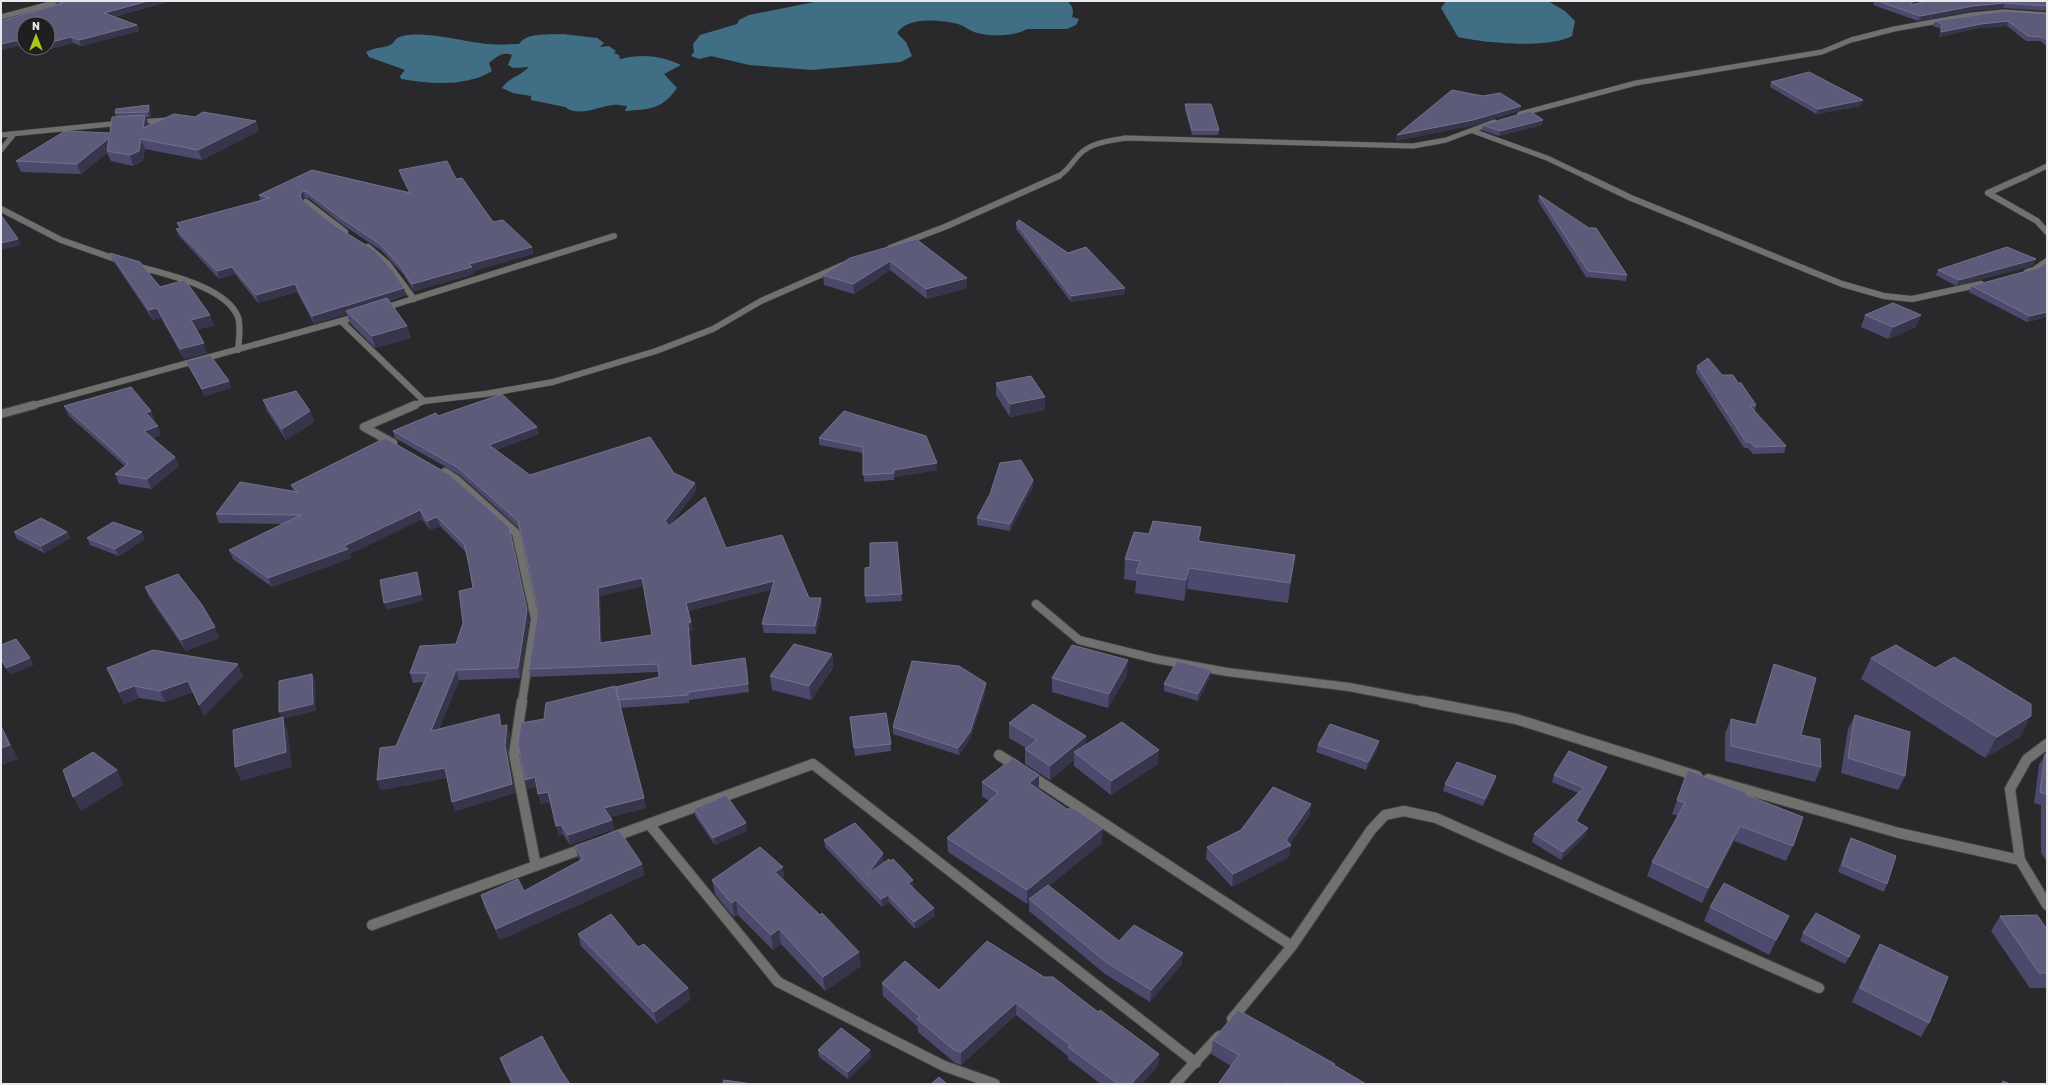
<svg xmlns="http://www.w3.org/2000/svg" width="2048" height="1085" font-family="Rubik,sans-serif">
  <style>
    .water { fill: #3f6e85 }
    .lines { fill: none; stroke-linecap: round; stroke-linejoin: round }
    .street-far3-casing { stroke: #444345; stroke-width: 6 }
    .street-far2-casing { stroke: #444345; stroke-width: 7 }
    .street-far1-casing { stroke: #444345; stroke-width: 10 }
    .street-casing { stroke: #444345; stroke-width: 12 }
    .street-far3 { stroke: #70706e; stroke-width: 5 }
    .street-far2 { stroke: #70706e; stroke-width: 6 }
    .street-far1 { stroke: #70706e; stroke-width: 8 }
    .street { stroke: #70706e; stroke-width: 10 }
    .wall { fill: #4c4a6c; fill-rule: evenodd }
    .shaded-wall { fill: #37354c }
    .building { fill: #5d5b7a; stroke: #73718c; fill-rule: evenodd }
  </style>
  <rect width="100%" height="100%" fill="#29282a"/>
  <path class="water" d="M819,1h248c6,5 7,9 5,16l7,2 -3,6 -9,4h-40c-11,7 -36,8 -49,4 -7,-1 -13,-7 -20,-9 -17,-4 -50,-8 -61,9l9,9 6,14 -11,6 -90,8 -62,-5 -38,-9 -12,3 -8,-3 3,-4 -1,-8 7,-9 37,-11 2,-4 10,-5z
    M1446,1h102l17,10 10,10 -3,15c-23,13 -88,7 -114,1l-17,-29z
    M563,34l34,4 7,5 -4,4 9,-1 7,5 -2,2 5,2 1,4c21,-5 40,-4 61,6l-17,9 13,14c-15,22 -28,21 -52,23l2,-5c-4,0 -9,-2 -13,-1 -15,1 -36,13 -49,2l-34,-7v-4l-18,-3 -11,-5c5,-9 18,-12 27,-21l-16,1 -5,-3 4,-10c-9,-4 -16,2 -23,8l3,8c-25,16 -63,13 -91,8l-1,-3 5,-6 -36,-13 -3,-5c8,-5 21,-4 26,-8 2,-2 3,-4 4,-5 17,-12 72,4 92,5 10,1 20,0 31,0 7,-12 32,-9 44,-10z"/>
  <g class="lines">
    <defs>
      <path id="street-far3" d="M1,17l60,-16
        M1520,114l116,-31 186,-31 29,-12 43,-11 78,-14 31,-3 44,3
        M137,122l32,-2
        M1473,131l74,27 40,19
        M1,135l120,-12
        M1,150l13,-16
        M1057,177c11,-5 15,-16 24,-24 12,-11 29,-12 44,-15l288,8 33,-6 48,-18
        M2024,177l23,-11"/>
      <path id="street-far2" d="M1585,176l46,22 211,86 42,12 28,3 69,-15
        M2026,176l-38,17 49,28 10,11
        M306,202l39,30
        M1,209l60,31 60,21
        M368,247l20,17 26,35
        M890,248l57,-22 112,-50
        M136,266c28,8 90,20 102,51 3,10 1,23 0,33
        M2027,272l7,-2 13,-9
        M384,308l230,-72
        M341,321l83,80 -11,5
        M424,401l61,-7 68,-12 103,-31 57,-22 48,-28 82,-36
        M31,406l328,-90"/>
      <path id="street-far1" d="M1,414l33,-9
        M364,427l51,-22
        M364,427l29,16
        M445,472l11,7 60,54 19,86 -13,83
        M1036,604l43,36 77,19 71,13 122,15 78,15"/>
      <path id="street" d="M522,701l-8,53 22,112
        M1422,701l94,18 181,57
        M999,755l17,11
        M1031,776l261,170
        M1708,779l191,54 121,27 -10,-71 17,-30 20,-15
        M649,824l129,158 166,84 51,18
        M613,837l200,-73 383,299
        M2020,860l27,45
        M372,925l213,-77
        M1232,1019l60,-73 79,-116 14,-15 19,-4 32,7 383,170
        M1175,1084l44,-48"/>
    </defs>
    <use href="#street-far3" class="street-far3-casing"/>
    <use href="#street-far2" class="street-far2-casing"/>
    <use href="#street-far1" class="street-far1-casing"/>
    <use href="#street" class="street-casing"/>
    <use href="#street-far3" class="street-far3"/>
    <use href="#street-far2" class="street-far2"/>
    <use href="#street-far1" class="street-far1"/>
    <use href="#street" class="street"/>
  </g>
  <path class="wall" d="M55,1h115l-56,16 23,8 2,6 -58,15 -8,-3 -39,10 -8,-5h22v-24h-24v23l-2,-2 -21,5v-29l55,-16z
    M1874,1h39l-2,4 136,-4v10l-44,-3 -32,3 -53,10 -45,-16z
    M2047,14v32l-7,-5h-14l-19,-15 -28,2 -40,9 2,-8 -8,-3 2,-5z
    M1771,82l90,24 -45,8 -46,-27z
    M1185,104l34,26 -1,5h-26l-7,-26z
    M151,110l-1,7h-4l3,8 46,-8 61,4 3,10 -57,29 -57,-11 -2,12 -10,5 -22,-5 -4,-8 -26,21 -60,-2 -5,-11 94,-28 6,-17 -1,-3z
    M1483,125h59l-43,11 -17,-6z
    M312,170l97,22 -8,-16 -2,-6 57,9 37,43 39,25 1,7 -60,17 1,3 -60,17 -11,-17 -21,-23 -39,-26 -34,-27h-4l-2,2 103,95 -17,6 18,25 4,12 -36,10 -25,-25 -3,-9 -33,10 -17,-32 -39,11 -23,-29 -16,5 -40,-43 -3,-7 3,-1 -2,-5 84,-22 -2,-6z
    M1539,195l88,80 -1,6 -40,-4 -48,-76z
    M1016,223l52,30 57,41 -54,8 -55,-73z
    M916,239l51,49 -40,11 -37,-29 -36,24 -30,-9 -1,-10z
    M110,253l50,34 54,38 -18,5 11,23 -23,6 -23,-41 -8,2 -39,-58z
    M2034,265l-78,21 -20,-11 2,-5z
    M2038,268l9,49 -20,5 -58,-30 3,-6z
    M1865,315l51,12 -28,12 -27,-12z
    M186,361l43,20 2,7 -26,8 -16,-29z
    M1697,366l25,9 16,8 18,22 -1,6 31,35 -2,7 -31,1 -5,-6h-4l-48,-75z
    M996,383l49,14v13l-35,7 -14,-22z
    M263,400l47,11 4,11 -28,18 -19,-29z
    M64,406l87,5 4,10h-2l8,14 -8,3 26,28 -28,23 -32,-5 -4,-10 10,-8 -56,-50z
    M844,411l93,59 -43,7v3l-30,2 -1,-29 -44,-8v-7z
    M438,416l99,11 2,7 -43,16 34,25 144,-2 21,10 1,8 -27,35 57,22 83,50h12l1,8 -6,28 -52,-1 -2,-9 10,-35 -84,22 5,20h-3l2,35h55l2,26 -60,8v3l-69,5 26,100 -36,9 2,3 2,9 -44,16 -7,-11 -4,2 -8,-34 -10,2 -4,-17 -9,2 -3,-9 19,-61 74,-19 -2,-13 43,-10v-5l-128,5 -2,-8 9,-59 -18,-81 -60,-54 -65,-37 -2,-7zM643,586l9,49 -51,8 -1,-47z
    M385,438l144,181 -9,59 -61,2 -20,49 63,-3 8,9 -3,20 8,38 -60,18 -8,-33 -66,12 -4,-10 19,-34 27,-64 -10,1 -3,-10 46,-29 7,-21 10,-35 -4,-23 -3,-13 -26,-26 -10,4 -8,-11 -72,35 1,4 -79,29 -39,-28 -4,-9 54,-26 -64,-1 -3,-9 78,-22 -3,-7z
    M1033,480v7l-23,44 -33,-6v-7z
    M1201,527l-1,14 92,34 -4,28 -101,-14 -3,12 -49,-8 1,-12 -12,-2 1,-20 24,-25z
    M14,532h53l3,6 -26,15 -27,-14z
    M87,538l58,1 -26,17 -29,-11z
    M897,542l5,59 -36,2 -1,-7 5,-29z
    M145,587l75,51 -34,13 -37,-54z
    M832,654l1,14 -22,32 -39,-10 -2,-14z
    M1871,658l149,79 -35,21 -124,-79z
    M1774,664l27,71 20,32 -6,15 -90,-21v-28l6,-14 24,5 14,-45z
    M107,668l136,8 -39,40 -11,-24 -28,10 -26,-4 -15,6z
    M1211,670l-1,7 -12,24 -34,-10v-7z
    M1127,675l-19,33 -56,-16v-14z
    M986,690l-16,49 -11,16 -66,-21v-7z
    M1855,715l50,61 -7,14 -57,-17 7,-44z
    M850,717l41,27v7l-36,5z
    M1009,723l77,21 72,20 -47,31 -37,-29v-6l-24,20 -25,-16v-15l1,-1 -17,-10z
    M1318,745l60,3 -12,22 -50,-18z
    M2045,754l2,1v107l-6,-9v-48l-7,-2 5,-38z
    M1688,770l58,25 47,51 -7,15 -52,-20 -32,62 -55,-27 5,-14 26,-46 -6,-2z
    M1604,774l-27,48 11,6 -3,8 -24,24 -29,-18 2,-8 44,-41 -26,-11 2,-7z
    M1039,775v15l63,53 -53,43 70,55 64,12 -2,12 -31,37 -45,-28 -76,-63v-8l-2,1 -79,-52 -1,-14 42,-37 -7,-5v-14z
    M1496,776l-2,8 -11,22 -40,-15 2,-7z
    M1311,804l-2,12 -19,28 1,1 -2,12 -57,30 -26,-28 1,-12z
    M694,809l53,22 -32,14 -20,-29z
    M1851,838l36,46 -3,8 -46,-20 9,-27z
    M824,840l60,21 -3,3 32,23 22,29 -20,13 -26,-27 -7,5 -57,-60z
    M575,846l70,29 -145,65 -16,-34 -3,-11 43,-4 56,-31 -2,-3z
    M712,880l73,2 76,84 -36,25 -44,-47 -8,6 -35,-35 -3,2 -4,-3 -16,-20z
    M1710,907l79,9 -20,39 -65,-34z
    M2000,916l47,13v59h-17l-39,-57z
    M1803,933l54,10 -12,21 -45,-23z
    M578,934l60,13 50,41 2,12 -33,24 -76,-78z
    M1880,944l49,79 -8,14 -69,-35 20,-44z
    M882,983l216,29 61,42 -1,12 -16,18h-41l-33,-25v-3l-52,-41 -55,50 -6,-2 -37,-31v-5l-35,-31z
    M1213,1040l122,24 -1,2 32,18h-148l13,-18 -20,-12z
    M818,1050h52l1,7 -23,22 -29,-22z
    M500,1058l60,11 10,15h-59l-7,-15z"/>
  <path class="shaded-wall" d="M148,1h22l-64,18 -2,-6z
    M2005,3l-2,5 -32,3 -53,10 2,-5 53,-10z
    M2008,21l-1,5 -28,2 -40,9 2,-5 40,-8z
    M137,25l2,6 -58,15 -2,-6z
    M71,37l2,6 -39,10 -2,-5h16v-5z
    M19,40l3,5 -21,5v-6z
    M1863,100l-2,6 -45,8 2,-5z
    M149,105l2,5 -1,7 -2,-5z
    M1521,106l-1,5 -48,15 -76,15 1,-6z
    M145,115l4,10 -6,3z
    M1543,120l-1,5 -43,11 1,-5z
    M256,121l3,10 -57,29 -4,-10z
    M109,138l-2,13v2l-26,21 -4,-10z
    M141,139l4,10 -2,12 -10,5 -3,-11z
    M303,191l2,7 -3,3 -2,-7z
    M18,239l3,6 -20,5v-7z
    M532,247l1,7 -60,17 1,3 -60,17 -2,-7 57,-20z
    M2036,259l-2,6 -78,21 3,-6z
    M890,261v9l-36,24 -1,-10z
    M232,267l3,7 -16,5 -2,-8z
    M967,278v10l-40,11 -1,-10z
    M295,284l2,8 -39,11 -2,-8z
    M404,288l2,7 -58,18 -2,-2 1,3 -33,10 -2,-8z
    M1125,288v6l-54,8v-6z
    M157,308l4,10 -8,2 -4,-10z
    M2047,312v5l-20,5 3,-6z
    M210,315l4,10 -19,5 -4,-10z
    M1921,315l-5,12 -28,12 5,-12z
    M407,326l4,12 -36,10 -3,-12z
    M204,343l3,10 -23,6 -4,-10z
    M229,381l2,7 -26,8 -3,-7z
    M1045,397v13l-35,7v-13z
    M151,411l4,10 -6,2 -3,-10z
    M310,411l4,11 -28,18 -4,-11z
    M158,426l3,9 -14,5 -3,-9z
    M537,427l2,7 -48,18 -2,-7z
    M175,457l4,9 -28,23 -4,-10z
    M937,463v7l-43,7v-7z
    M1033,480v7l-23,44v-7z
    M695,483l1,8 -30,38 -1,-8z
    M420,510l2,9 -72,35 1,4 -79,29 -4,-9 76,-32z
    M437,517l3,9 -10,4 -3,-9z
    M1201,527l-2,20 -1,-6z
    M67,532l3,6 -26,15 -3,-7z
    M142,532l3,7 -26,17 -4,-7z
    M511,536l18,83 -9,59 -2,-10z
    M1295,555l-3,20 -4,28 2,-20z
    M1189,568l-2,21 -3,12 2,-21z
    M417,572l6,29 -36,9 -3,-7z
    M642,578l1,8 -43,10 2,55 -2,-8 -2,-55z
    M774,581l1,8 -88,22 -1,-8z
    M821,598l1,8 -6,28 -1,-8z
    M691,622l2,9h-3l3,43 -2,-8 -3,-43z
    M215,627l5,11 -34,13 -5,-11z
    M832,654l1,14 -22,32 -2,-14z
    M30,658l4,7 -24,10 -4,-7z
    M1128,660l-1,15 -19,33 1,-14z
    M238,664l5,12 -39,40 -5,-11z
    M456,670l3,10 -25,61 -3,-10z
    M1211,670l-1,7 -12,24v-7z
    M312,674l3,7 1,30 -33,8 5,13 4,35 -51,14 -6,-14 47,-48 -3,-7z
    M188,681l5,11 -28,10 -5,-11z
    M986,683v7l-16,49 -11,16 -1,-7z
    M134,686l5,12 -15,6 -5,-12z
    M2031,716l-11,21 -35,21 12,-21z
    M1,725l17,34 -17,7z
    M507,725l3,10 -3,20 8,38 -60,18 -3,-9 53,-57z
    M1086,736v14l-12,2v8l-24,20v-14z
    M1379,741l-1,7 -12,22 2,-8z
    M1159,750l-1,14 -47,31v-14z
    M1607,767l-3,7 -31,55 3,-8z
    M445,768l3,10 -67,12 -4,-10z
    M117,770l7,15 -43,26 -8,-14z
    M1039,775v14l-10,8v-14z
    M1496,776l-2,8 -11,22 2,-7z
    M535,777l2,10 -9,2 -3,-9z
    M548,792l3,10 -10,2 -3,-10z
    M644,798l2,10 -40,10 -2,-10z
    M1311,804l-2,12 -20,30 2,-1 -2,12 -57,30 1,-13 53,-34z
    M612,820l2,9 -44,16 -2,-10z
    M746,823l1,8 -32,14 -2,-7z
    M561,825l2,9 -4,2 -3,-10z
    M1740,826l-6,15 -32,62 6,-15z
    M1103,828l-1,15 -71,58 -2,-2v4l-2,1v-14z
    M1588,828l-3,8 -24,24 2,-8z
    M883,853l1,8 -15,20 -1,-7z
    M642,864l3,11 -145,65 -4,-11z
    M783,867l2,15 -10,-10z
    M913,880v7l-4,3 -1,-7z
    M888,895l1,7 -7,5 -1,-8z
    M736,900l2,15 -3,2 -3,-14z
    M934,908l1,8 -20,13 -1,-7z
    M1789,916l-7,14 -13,25 7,-15z
    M779,929l2,15 -8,6 -2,-15z
    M859,952l2,14 -36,25 -2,-14z
    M1183,953l-2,12 -31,37 1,-12z
    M688,988l2,12 -33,24 -3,-12z
    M1016,1003v12l-55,50v-13z
    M870,1050l1,7 -23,22v-7z
    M1159,1054l-1,12 -16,18h-11z"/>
  <path class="building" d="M57,1h91l-44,12 33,12 -58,15 -8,-3 -23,6v-19h-24v18l-5,-2 -18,4v-23l62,-18z
    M1878,1h35l-2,4 16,-4h120v5l-42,-3 -32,3 -53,10z
    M2005,11l42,3v26l-5,-3 -14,-1 -20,-15 -27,3 -40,8 1,-8 -7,-3z
    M1809,72l54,28 -45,9 -47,-27z
    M1452,90l31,6 17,-3 21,13 -48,14 -76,15z
    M1185,104h26l8,26h-27z
    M149,105l-1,7 -33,1 1,-4z
    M1530,111l13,9 -43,11 -17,-6z
    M203,112l53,9 -58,29 -57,-11 -2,12 -9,4 -23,-4 2,-13 -32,26 -61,-3 49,-30 45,2 2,-16 33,-2 -2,13 31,-14 21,3z
    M447,161l9,18 6,-1 31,44 10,-2 29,27 -63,17 3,3 -60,17 -11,-17 -21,-23 -39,-26 -34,-26 -4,-1 -3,3 1,5 34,27 39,24 20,22 10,16 -92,28 -17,-32 -39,11 -24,-28 -15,4 -41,-42 5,-1 -4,-5 93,-25 -11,-3 53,-25 98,23 -11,-23z
    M1539,195l50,33h7l31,47 -39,-4z
    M1,215l17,24 -17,4z
    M1019,220l49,33 18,-6 39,41 -54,8 -55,-73z
    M916,239l51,39 -41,11 -36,-28 -37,23 -30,-9 27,-17z
    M2007,247l29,12 -77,21 -21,-10z
    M110,253l30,9 20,25 25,-7 25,35 -19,5 13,23 -24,6 -23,-41 -8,2z
    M2047,262v50l-17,4 -58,-30 66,-18z
    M387,298l20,28 -35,10 -26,-25z
    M1893,303l28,12 -28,12 -28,-12z
    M210,355l19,26 -27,8 -16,-28z
    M1708,358l14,17h11l5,8h3l15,22 -6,1 36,40 -31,1 -5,-5h-4l-49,-76z
    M1031,376l14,21 -35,7 -14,-21z
    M131,387l20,24 -5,2 12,13 -14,5 31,26 -28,22 -32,-5 13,-10 -64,-58z
    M296,391l14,20 -28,18 -19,-29z
    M502,394l35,33 -48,18 41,30 120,-38 24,36 21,10 -30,38 4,5 36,-29 21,51 56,-13 27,63h12l-6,28 -53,-2 12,-43 -88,22 5,19 -3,1 3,43 54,-8 3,26 -60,8v3l-70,5 -2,-13 43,-10 -1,-13 -129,5 9,-59 -20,-89 -61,-54 -64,-36 43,-18 2,3zM642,578l10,57 -52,8 -2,-55z
    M844,411l82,25 11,27 -43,7v3l-31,2v-28l-44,-9z
    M385,438l65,37 59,52 18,83 -9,58 -62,2 -25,61 68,-17 2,12 6,-1 -2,20 7,39 -60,18 -7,-34 -68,12 3,-32 16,-2 32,-73h-18l10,-27 36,-2 7,-21 -4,-32 14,-3 -4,-23 -5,-21 -27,-27 -10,4 -7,-11 -76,36 4,3 -80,29 -39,-28 72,-35 -85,-1 24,-32 58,10 -7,-7z
    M1021,460l12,20 -23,44 -33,-6 13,-24 10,-31z
    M41,518l26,14 -26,14 -27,-14z
    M1153,521l48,6 -3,14 97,14 -5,28 -101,-15 -3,12 -50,-7 4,-12 -15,-2 9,-27 15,2z
    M113,522l29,10 -27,17 -28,-11z
    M897,542l5,52 -37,2v-28l5,-1v-24z
    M417,572l4,22 -37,9 -4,-23z
    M178,574l24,31 13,22 -34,13 -36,-53z
    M16,639l14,19 -24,10 -5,-9v-14z
    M794,644l38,10 -23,32 -39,-10z
    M1072,645l56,15 -19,34 -57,-16z
    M1896,645l39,23 19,-11 77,47v12l-34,21 -126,-79z
    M153,650l85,14 -39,41 -11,-24 -28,10 -26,-5 -15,6 -12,-24z
    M912,661l47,5 27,17 -16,49 -12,16 -65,-21z
    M1177,661l34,9 -13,24 -34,-10z
    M1774,664l42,14 -15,57 19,4 1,28 -90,-21v-27l25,6z
    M312,674l1,30 -34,8v-31z
    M615,686l29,112 -40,10 8,12 -44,15 -7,-10 -5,1 -8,-34 -10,2 -3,-17 -10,3 -7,-36 3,-21 23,-4 2,-16z
    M1033,704l53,32 -36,30 -25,-17 12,-9 -28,-17z
    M886,713l5,31 -37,4 -4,-31z
    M1855,715l55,17 -5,44 -57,-18z
    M283,717l3,35 -51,15 -2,-37z
    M1122,722l37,28 -48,31 -37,-29z
    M1330,724l49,17 -11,21 -50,-17z
    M1,726l9,19 -9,3z
    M1569,751l38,16 -31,54 12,7 -25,24 -29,-18 50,-46 -30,-13z
    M93,752l24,18 -44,27 -10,-27z
    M2045,754l2,1v40l-7,-3z
    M1013,758l26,17 -10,8 38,26h8l28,19 -76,62 -80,-52 51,-45 -16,-11z
    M1457,762l39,14 -11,23 -40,-15z
    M1688,770l59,23 -1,2 57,22 -10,29 -53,-20 -32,62 -56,-26 33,-59 -8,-3z
    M1273,787l38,17 -25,36 5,5 -58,29 -26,-27 34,-17z
    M726,795l20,28 -33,15 -19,-29z
    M855,823l28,30 -15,21 21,-15 1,2 3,-2 20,21 -5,3 26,25 -20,14 -26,-27 -7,4 -57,-59z
    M619,830l23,34 -146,65 -15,-34 37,-16 6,12 59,-32 -8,-13z
    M1851,838l45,18 -9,28 -45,-19z
    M760,847l23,20 -8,5 45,43 2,-2 37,39 -36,25 -44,-48 -8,6 -35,-35 -4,3 -4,-4 -16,-19z
    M1724,883l65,33 -13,24 -66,-33z
    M1048,885l71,56 15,-16 49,28 -32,37 -45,-28 -77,-63z
    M1816,913l44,23 -11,21 -46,-24z
    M611,914l27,33 6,-3 44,44 -34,24 -76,-78z
    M2037,915l10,14v44h-8l-39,-57z
    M987,941l57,36h9l45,35 2,-2 59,44 -28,30h-13l-50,-37 2,-2 -54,-42 -55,49 -7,-2 -37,-31 3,-2 -38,-34 23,-22 34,29z
    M1880,944l68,33 -19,46 -69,-35z
    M1238,1010l97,54 -1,1 32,19h-76l-4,-2 -1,2h-67l21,-29 -26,-15z
    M841,1028l29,22 -22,22 -30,-22z
    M542,1036l18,33 10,15h-57l-13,-26z
    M939,1077l8,7h-16z
    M724,1080l28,4h-30z
    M2003,1081l7,3h-8z"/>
  <rect width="2048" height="1085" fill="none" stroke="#e9e8ea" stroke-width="4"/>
  <g transform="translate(36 36)"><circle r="19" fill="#201e21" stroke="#706f71"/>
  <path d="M0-3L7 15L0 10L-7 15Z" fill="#a9c71b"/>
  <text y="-6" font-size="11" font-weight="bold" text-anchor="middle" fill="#e9e8ea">N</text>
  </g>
</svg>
